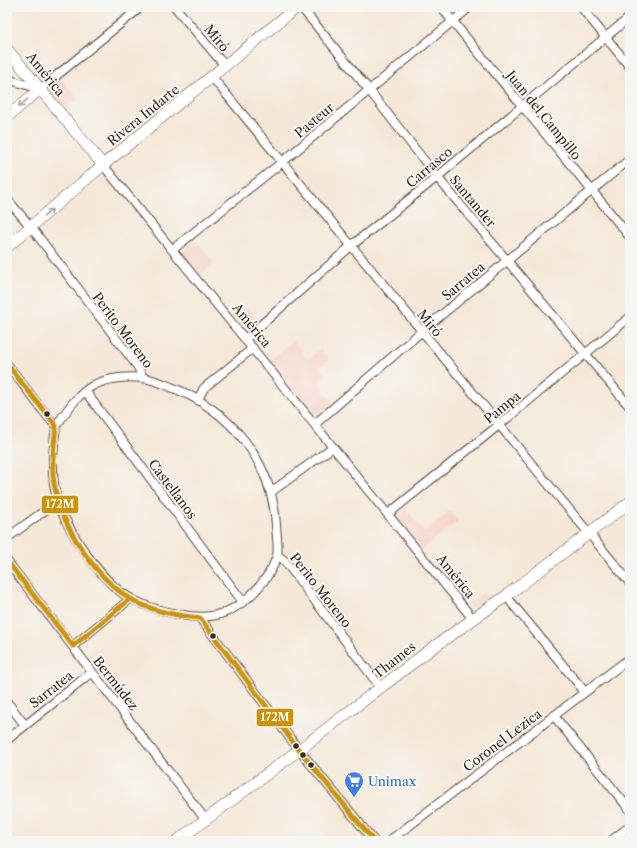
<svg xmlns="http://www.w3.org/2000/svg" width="637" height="848" font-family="'Libre Caslon Text',serif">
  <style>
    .built { fill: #f6d1c5 }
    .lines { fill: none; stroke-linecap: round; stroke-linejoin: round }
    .street-casing { stroke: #57463a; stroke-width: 10 }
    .secondary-casing { stroke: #57463a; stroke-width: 12 }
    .street { stroke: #fff; stroke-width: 8 }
    .secondary { stroke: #fff; stroke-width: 11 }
    .bus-1-casing { stroke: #f6f6f2; stroke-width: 8 }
    .bus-1 { stroke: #cd9308; stroke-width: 5 }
    .oneway { stroke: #a79f9a }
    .bus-dot { fill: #3b2a1e; stroke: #f6f6f2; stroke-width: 1.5 }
    .labels { text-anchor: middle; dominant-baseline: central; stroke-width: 4; stroke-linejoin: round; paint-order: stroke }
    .street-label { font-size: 13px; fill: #3b2a1e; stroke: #f6f6f2 }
    .shop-label { font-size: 13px; fill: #366cbe; stroke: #f6f6f2; text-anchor: start }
    .line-badge { stroke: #f6f6f2; stroke-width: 1.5 }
    .badge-label { font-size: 11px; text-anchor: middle; font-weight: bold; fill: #fff }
  </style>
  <rect width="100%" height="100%" fill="#f6f6f2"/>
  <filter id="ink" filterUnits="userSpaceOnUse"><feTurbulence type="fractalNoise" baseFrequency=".025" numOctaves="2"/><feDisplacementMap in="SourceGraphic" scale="8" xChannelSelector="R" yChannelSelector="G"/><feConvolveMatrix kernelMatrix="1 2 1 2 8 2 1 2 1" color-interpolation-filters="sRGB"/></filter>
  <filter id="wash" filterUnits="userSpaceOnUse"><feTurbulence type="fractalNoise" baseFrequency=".012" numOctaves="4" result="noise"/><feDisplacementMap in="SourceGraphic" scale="16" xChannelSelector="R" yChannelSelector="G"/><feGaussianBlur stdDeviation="0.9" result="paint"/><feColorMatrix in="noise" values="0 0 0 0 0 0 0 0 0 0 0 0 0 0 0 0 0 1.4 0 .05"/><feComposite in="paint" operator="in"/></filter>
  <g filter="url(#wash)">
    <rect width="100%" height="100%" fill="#f5e8d8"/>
    <path class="built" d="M40,62l11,13 -8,5h-2v-3l-9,-8z
      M60,77l18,22 -14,12 -16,-20 2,-5z
      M195,239l19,24 -14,13 -17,-20v-4l3,-5z
      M245,306l13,15 -9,7 -6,-1 -3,-2 -8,-9z
      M293,341l15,18 12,-10 9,10 -9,8 7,8 -9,8 15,19 -16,13 -6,-1 -43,-52z
      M406,509l18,23 26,-21 8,10 -36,28 -23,-29v-4z
      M484,592l7,10 -14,9 -5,-2 -4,-5z"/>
  </g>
  <g filter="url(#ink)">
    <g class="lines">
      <defs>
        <path id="street" d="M175,7l50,59
          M301,7l68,83 68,87 193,230
          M441,7l189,230
          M581,7l49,60
          M212,77l418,506
          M7,79l33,10 101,-82
          M103,165l370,454
          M7,199l24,28 107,140 5,11
          M172,250l109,-87 189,-156
          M245,339l106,-93 86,-69 193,-160
          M7,364l41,53 8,9c-3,25 -6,51 2,76 11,31 44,82 74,97 14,8 29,12 45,15 28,6 49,3 71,-16 12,-11 24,-26 29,-42 2,-8 -1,-24 -1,-32 -5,-65 -46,-114 -105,-137 -9,-4 -19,-8 -28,-9 -14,-2 -34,0 -47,6 -18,9 -29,26 -40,42
          M85,391l158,211
          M198,399l6,-11 49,-40
          M315,424l107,-93 208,-172
          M271,492l62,-45
          M388,514l111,-89 131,-108
          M7,538l51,-37
          M277,555l7,5 97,128
          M7,561l198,258
          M506,596l79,96
          M200,618l99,132 75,91
          M73,646l57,-47
          M7,702l18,23
          M554,716l76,94
          M7,740l85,-68
          M389,841l241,-183
          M611,841l19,-15"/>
        <path id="secondary" d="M7,49l96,116
          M7,117l33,-28
          M7,247l96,-82 194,-158
          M177,841l122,-91 132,-101 75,-53 124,-94"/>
      </defs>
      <use href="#street" class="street-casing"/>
      <use href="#secondary" class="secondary-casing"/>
      <use href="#street" class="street"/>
      <use href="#secondary" class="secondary"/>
      <defs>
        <path id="bus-1" d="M7,364l49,62c-2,19 -5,39 -2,58 8,44 43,98 84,119 19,9 41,13 62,15l99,132 75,91
          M7,561l66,85 57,-47"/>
      </defs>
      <use href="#bus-1" class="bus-1-casing"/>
      <use href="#bus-1" class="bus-1"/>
    </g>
    <defs><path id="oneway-shaft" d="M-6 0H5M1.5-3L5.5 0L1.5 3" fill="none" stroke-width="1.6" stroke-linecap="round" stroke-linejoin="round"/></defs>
    <g class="oneway">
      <use href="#oneway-shaft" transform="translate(23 103) rotate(139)"/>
      <use href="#oneway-shaft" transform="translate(48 213) rotate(-40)"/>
    </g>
  </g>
  <defs>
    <symbol id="supermarket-pin" viewBox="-11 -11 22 30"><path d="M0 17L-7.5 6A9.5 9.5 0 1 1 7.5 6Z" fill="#3f7fe0" stroke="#f6f6f2"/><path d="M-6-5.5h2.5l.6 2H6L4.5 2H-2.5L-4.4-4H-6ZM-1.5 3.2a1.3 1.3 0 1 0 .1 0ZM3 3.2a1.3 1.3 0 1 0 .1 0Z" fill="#fff"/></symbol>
  </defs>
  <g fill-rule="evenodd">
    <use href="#supermarket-pin" x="343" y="770" width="22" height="30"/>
  </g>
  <g class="bus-dot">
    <circle cx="47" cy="414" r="3.5"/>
    <circle cx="213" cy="636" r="3.5"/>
    <circle cx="296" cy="746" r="3.5"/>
    <circle cx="303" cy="755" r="3.5"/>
    <circle cx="311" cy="765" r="3.5"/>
  </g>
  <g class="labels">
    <g class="street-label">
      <text transform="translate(217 38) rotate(50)">Miró</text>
      <text transform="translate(46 74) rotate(51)">América</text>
      <text transform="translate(143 115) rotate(-39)">Rivera Indarte</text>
      <text transform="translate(544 115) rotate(51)">Juan del Campillo</text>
      <text transform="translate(314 120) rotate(-40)">Pasteur</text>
      <text transform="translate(429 167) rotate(-40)">Carrasco</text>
      <text transform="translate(473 201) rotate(50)">Santander</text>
      <text transform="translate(463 281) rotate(-40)">Sarratea</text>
      <text transform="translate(430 323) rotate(50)">Miró</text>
      <text transform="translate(252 325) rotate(51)">América</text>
      <text transform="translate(123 330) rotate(53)">Perito Moreno</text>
      <text transform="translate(502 407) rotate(-39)">Pampa</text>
      <text transform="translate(173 489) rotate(53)">Castellanos</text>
      <text transform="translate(456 576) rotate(51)">América</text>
      <text transform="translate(321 590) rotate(52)">Perito Moreno</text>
      <text transform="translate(394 660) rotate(-38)">Thames</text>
      <text transform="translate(116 683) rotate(52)">Bermúdez</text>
      <text transform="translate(51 689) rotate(-38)">Sarratea</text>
      <text transform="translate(502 740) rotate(-37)">Coronel Lezica</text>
    </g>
    <g class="shop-label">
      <text x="368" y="781">Unimax</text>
    </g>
  </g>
  <g class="line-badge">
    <rect x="41" y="495" width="38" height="19" rx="4" fill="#cd9308"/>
    <rect x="256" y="708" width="38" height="19" rx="4" fill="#cd9308"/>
  </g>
  <g class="badge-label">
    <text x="60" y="508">172M</text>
    <text x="275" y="721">172M</text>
  </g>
  <rect width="637" height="848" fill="none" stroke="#f6f6f2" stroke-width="24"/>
</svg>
